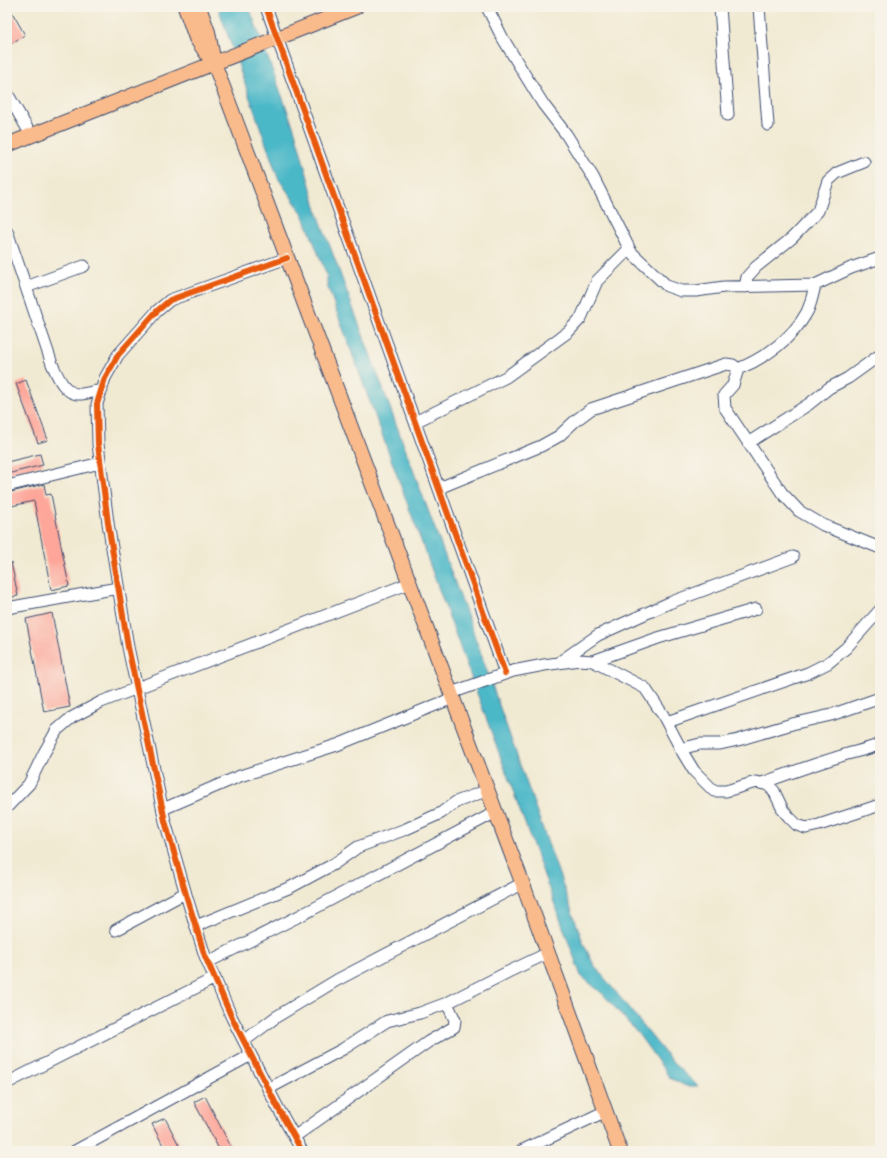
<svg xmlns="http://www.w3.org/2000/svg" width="887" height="1158" font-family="'Gentium Book Plus',serif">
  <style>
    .water { fill: #4cb8c8; stroke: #347493 }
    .building { fill: #fda699 }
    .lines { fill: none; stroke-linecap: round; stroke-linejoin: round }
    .minor-casing { stroke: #3b4b70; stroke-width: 13 }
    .major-casing { stroke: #3b4b70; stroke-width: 16 }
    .minor { stroke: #fff; stroke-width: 11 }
    .major { stroke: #fabb8c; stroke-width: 14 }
    .cycleway-casing { stroke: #f7f3e8; stroke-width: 8 }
    .cycleway { stroke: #e8590c; stroke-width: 6 }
  </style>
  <rect width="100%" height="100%" fill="#f7f3e8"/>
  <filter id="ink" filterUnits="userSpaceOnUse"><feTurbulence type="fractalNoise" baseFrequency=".025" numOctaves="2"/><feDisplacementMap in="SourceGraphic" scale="8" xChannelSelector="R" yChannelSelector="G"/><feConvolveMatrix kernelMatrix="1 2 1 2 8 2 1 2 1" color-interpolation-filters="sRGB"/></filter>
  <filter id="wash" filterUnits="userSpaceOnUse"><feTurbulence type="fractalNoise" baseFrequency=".012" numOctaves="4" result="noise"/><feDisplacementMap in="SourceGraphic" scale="16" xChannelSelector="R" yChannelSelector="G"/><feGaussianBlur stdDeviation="0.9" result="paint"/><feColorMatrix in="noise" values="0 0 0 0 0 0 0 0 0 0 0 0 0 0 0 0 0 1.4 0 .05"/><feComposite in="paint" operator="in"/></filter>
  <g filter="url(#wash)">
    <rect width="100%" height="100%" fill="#f1ead3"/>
    <path class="water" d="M218,7h31l46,124 23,83 152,409 114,322 10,20 79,98 25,23h-12l-16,-8 -31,-43 -36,-41 -22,-18 -254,-691v-9l-24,-62 -25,-36z"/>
    <g id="blocks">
      <path class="building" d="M7,7h2l16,28 -18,11z
        M26,380l22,60 -10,3 -22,-59z
        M40,454l3,11 -36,9v-12z
        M44,484l2,11 5,-1 18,92 -18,4 -17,-89 -27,6v-14z
        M7,562h4l7,34 -11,2z
        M52,613l18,94 -26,5 -18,-93z
        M205,1096l28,55h-13l-26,-49z
        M165,1118l17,33h-16l-14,-27z"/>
    </g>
  </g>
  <g filter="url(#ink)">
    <use href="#blocks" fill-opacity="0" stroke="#3b4b70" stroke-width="1"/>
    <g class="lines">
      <defs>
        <path id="minor" d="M266,7l239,666
          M487,7l15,30 23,38 18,29 23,30 27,43 38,75 36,34 14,5h15l28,-4 91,-2 36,-17 29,-10
          M720,7l8,108
          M759,7l9,118
          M7,93l24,42
          M7,231l45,133c5,10 11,28 25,30 7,1 17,-3 25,-4
          M287,258l-117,42 -13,11 -39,44 -13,23 -8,26 1,40 10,79 20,124 37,174 22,77 18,58 27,62 45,88 25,45
          M815,285c-2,9 -4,19 -8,27 -14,26 -42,46 -69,57l-5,16 -9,10 1,13 57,85 17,18 24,14 57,23
          M26,287l58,-21
          M745,287l2,-10 9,-10 36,-29 26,-27 10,-30 9,-8 27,-11
          M415,422l91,-45 62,-45 13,-14 16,-37 32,-32
          M748,443l61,-39 20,-16 19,-10 32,-23
          M7,486l93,-23
          M439,488l102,-42 18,-10 16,-15 16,-12 135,-45 7,1 5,4
          M7,608l111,-20
          M561,661l37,-26 71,-32 124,-46
          M593,661l65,-23 98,-29
          M451,693l62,-22 31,-6 35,-5 14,1 52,27 18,27 20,38 11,18 20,20h12l30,-9 12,3 6,6 9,19 6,7 8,8 9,3 13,-3 61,-20
          M667,722l141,-49 20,-10 18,-15 34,-38
          M680,749l20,-5h20l18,-4 54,-16 39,-9 49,-17
          M762,783c25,-9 50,-18 76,-26 14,-5 29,-7 42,-13
          M7,807l22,-23 15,-31 13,-23 14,-12 30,-16 309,-119
          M163,809l77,-33 97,-31 116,-47
          M196,926l95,-39 43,-23 24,-17 48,-18 35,-16 15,-11 32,-12
          M116,930l69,-37
          M208,962l105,-53 183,-97
          M244,1041l32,-24 61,-37 186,-97
          M7,1083l208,-105
          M268,1089l75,-40 44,-28 33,-8 27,-10 61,-31 40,-19
          M294,1137l134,-95 26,-15 1,-7 -8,-17
          M75,1151l176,-96
          M521,1151l85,-40"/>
        <path id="major" d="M185,7l11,31 15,22
          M199,7l9,25 6,31 311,827 95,261
          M7,145l349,-138"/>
      </defs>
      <use href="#minor" class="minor-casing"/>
      <use href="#major" class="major-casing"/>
      <use href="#minor" class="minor"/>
      <use href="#major" class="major"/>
      <defs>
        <path id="cycleway" d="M266,7l239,666
          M287,258l-117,42 -13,11 -39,44 -13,23 -8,26 1,40 10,79 20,124 37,174 22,77 18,58 27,62 45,88 25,45"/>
      </defs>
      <use href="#cycleway" class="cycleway-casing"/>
      <use href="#cycleway" class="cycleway"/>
    </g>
  </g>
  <rect width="887" height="1158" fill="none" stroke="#f7f3e8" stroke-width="24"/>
</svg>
